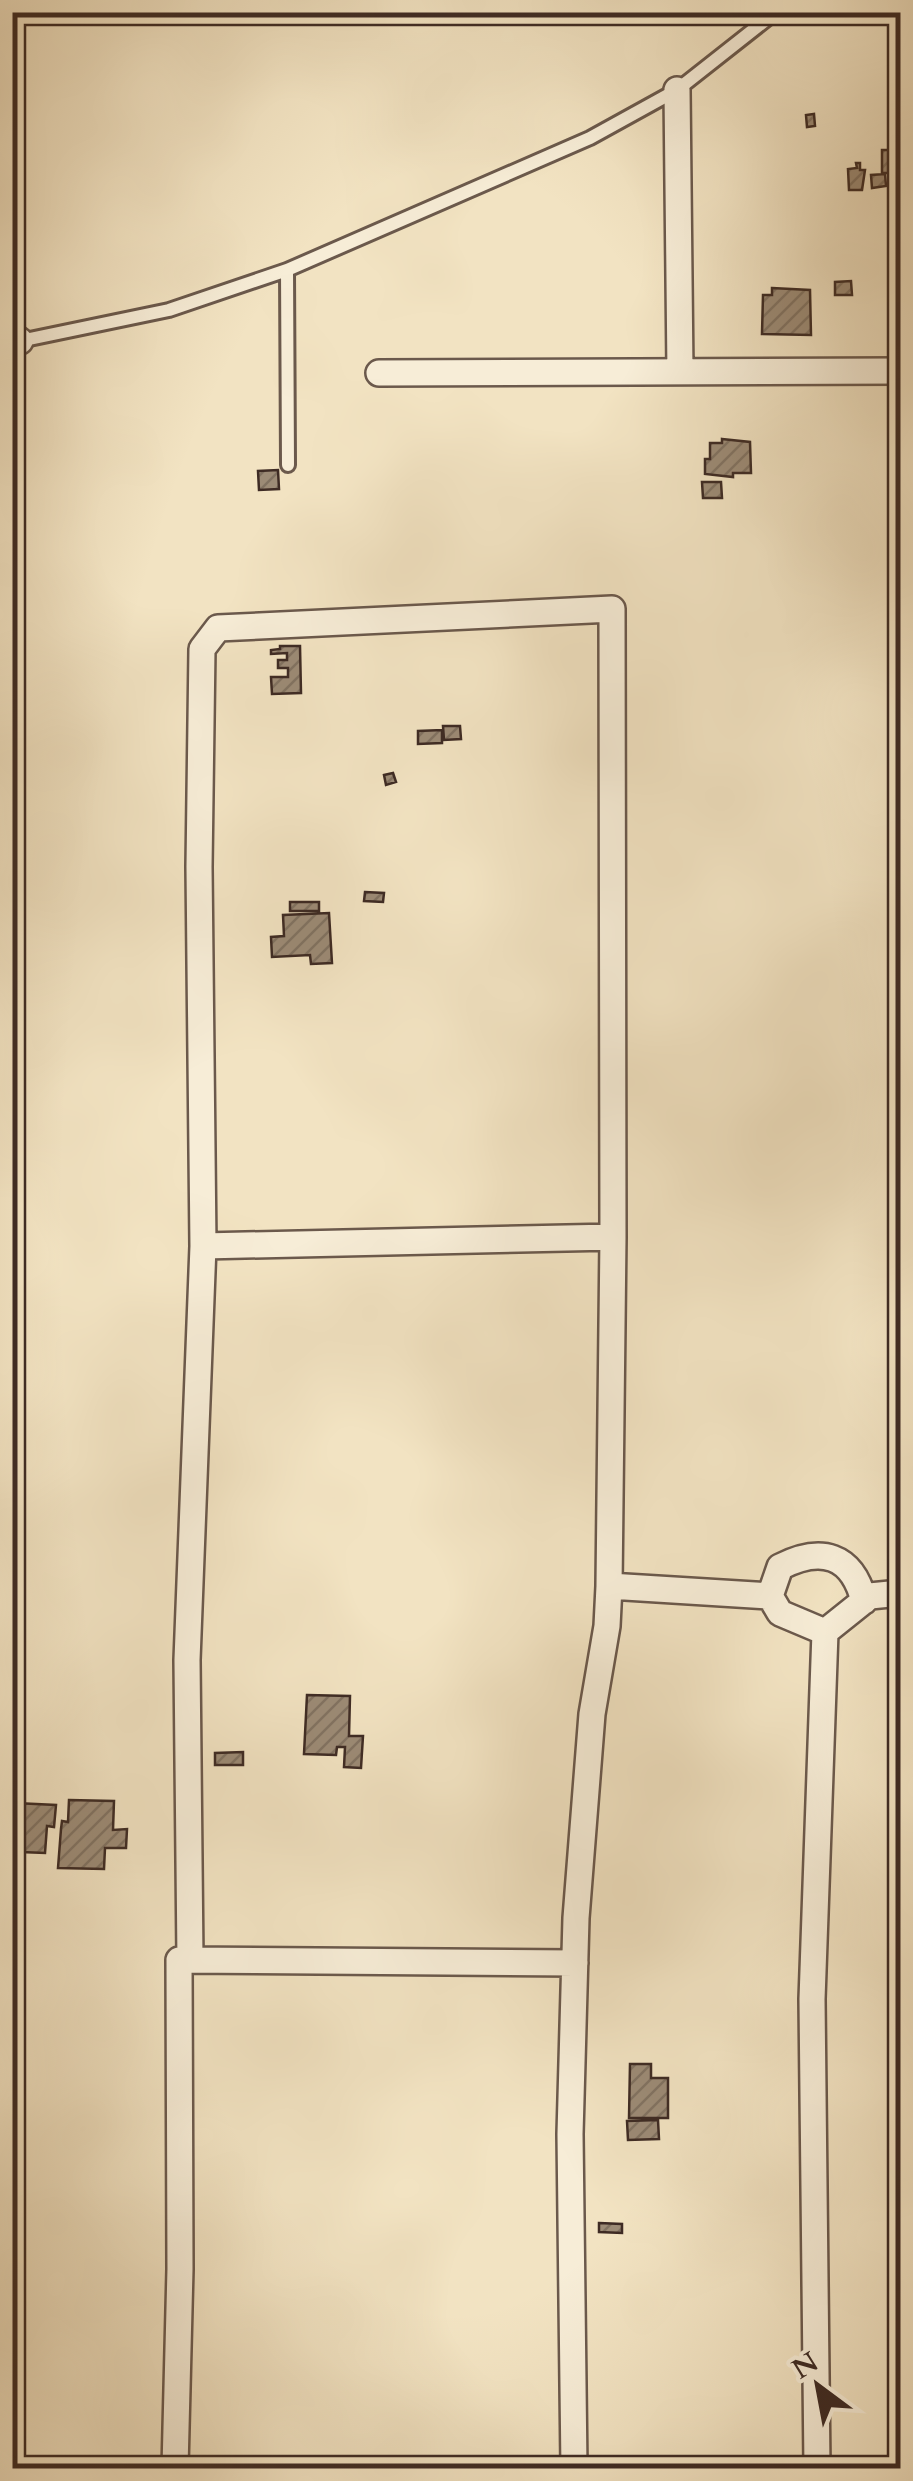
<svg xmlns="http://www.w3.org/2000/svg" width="913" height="2481" font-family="Cardo,serif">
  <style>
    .building { fill: url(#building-hatch); stroke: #3e2b24; stroke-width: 2.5 }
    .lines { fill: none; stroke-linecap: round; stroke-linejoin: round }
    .service-casing { stroke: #6b594c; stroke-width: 18 }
    .minor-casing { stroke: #6b594c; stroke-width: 30 }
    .service { stroke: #f7edd7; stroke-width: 12 }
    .minor { stroke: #f7edd7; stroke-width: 25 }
  </style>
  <defs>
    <pattern id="building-hatch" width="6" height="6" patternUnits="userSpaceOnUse" patternTransform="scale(2.5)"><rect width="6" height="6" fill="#9c8b76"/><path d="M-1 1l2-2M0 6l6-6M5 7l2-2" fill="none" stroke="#817261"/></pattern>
  </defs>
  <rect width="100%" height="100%" fill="#f2e3c2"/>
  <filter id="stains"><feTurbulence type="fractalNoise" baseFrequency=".002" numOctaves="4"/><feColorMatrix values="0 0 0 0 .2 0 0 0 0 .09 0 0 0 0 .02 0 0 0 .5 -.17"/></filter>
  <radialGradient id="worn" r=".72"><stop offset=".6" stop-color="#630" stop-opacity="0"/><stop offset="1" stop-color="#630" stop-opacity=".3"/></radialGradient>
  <path class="building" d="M814,114l1,12 -8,1 -1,-12z
    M889,132h11v55l-9,-2v-12h-9v-23h7z
    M856,163h4v7h5l-3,20h-13l-1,-21 9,-1z
    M885,174l1,12 -14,2 -1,-13z
    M851,281l1,14h-17v-13z
    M772,288l38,2 1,45 -49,-1 1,-39h9z
    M722,439l28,3 1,31h-18v4l-28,-3v-15h5v-16h12z
    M278,470l1,19 -20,1 -1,-19z
    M702,482h19l1,16h-19z
    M280,646h20l1,47 -29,1 -1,-17h17v-9h-10v-8h9v-7l-16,1v-4l9,-1z
    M443,726h17l1,13 -17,1z
    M442,730v13l-24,1v-13z
    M393,773l3,9 -10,3 -2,-10z
    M365,892l19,1 -1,9 -19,-1z
    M290,902h29v9h-29z
    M329,913l3,50 -21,1 -1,-9 -38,2 -1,-20 13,-1 -1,-21z
    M307,1695l43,1 -1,40h14l-2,32 -17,-1 1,-20h-8l-1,8 -32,-1z
    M243,1752v13h-28v-12z
    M69,1800l45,1 -1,29 14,-1 -1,19h-21l-1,21 -46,-1 3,-39 1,-8 6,1z
    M15,1803l41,2 -2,22 -7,-1 -2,27 -24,-1 1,-23h-8z
    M630,2064h21v14h17v40h-39z
    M658,2120l1,19 -31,1 -1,-19z
    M599,2223l23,1v9l-23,-1z"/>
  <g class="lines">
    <defs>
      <path id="service" d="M287,270l1,195
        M15,342l154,-32 118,-40 303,-132 87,-48 99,-78"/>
      <path id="minor" d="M677,90l3,282
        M12,335l8,6
        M379,373l521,-2
        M203,1246l-4,-379 3,-218 16,-21 394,-19 1,628
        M825,1632l-45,-19 -10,-17 10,-29c41,-21 72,-13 84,34
        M190,1960l-3,-300 16,-414 410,-9 -4,349
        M175,2468l5,-199 -1,-309 396,3
        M574,2468l-4,-334 6,-216 16,-204 15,-88 2,-40 161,10
        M817,2468l-5,-469 13,-367 45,-36 30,-3"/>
    </defs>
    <use href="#service" class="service-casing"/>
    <use href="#minor" class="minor-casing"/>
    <use href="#service" class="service"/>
    <use href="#minor" class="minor"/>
  </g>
  <rect width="913" height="2481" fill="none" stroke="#f2e3c2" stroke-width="50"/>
  <rect x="15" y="15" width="883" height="2451" fill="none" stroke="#3e2b24" stroke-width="5"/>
  <rect x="25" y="25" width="863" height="2431" fill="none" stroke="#3e2b24" stroke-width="2.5"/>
  <g transform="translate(818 2386) rotate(328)" stroke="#f7edd7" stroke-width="8" paint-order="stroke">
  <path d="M0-8L18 38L0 25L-18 38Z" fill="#3e2b24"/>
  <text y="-15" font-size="28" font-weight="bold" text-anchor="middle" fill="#3e2b24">N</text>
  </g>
  <rect width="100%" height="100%" filter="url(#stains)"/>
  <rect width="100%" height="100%" fill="url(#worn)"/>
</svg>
